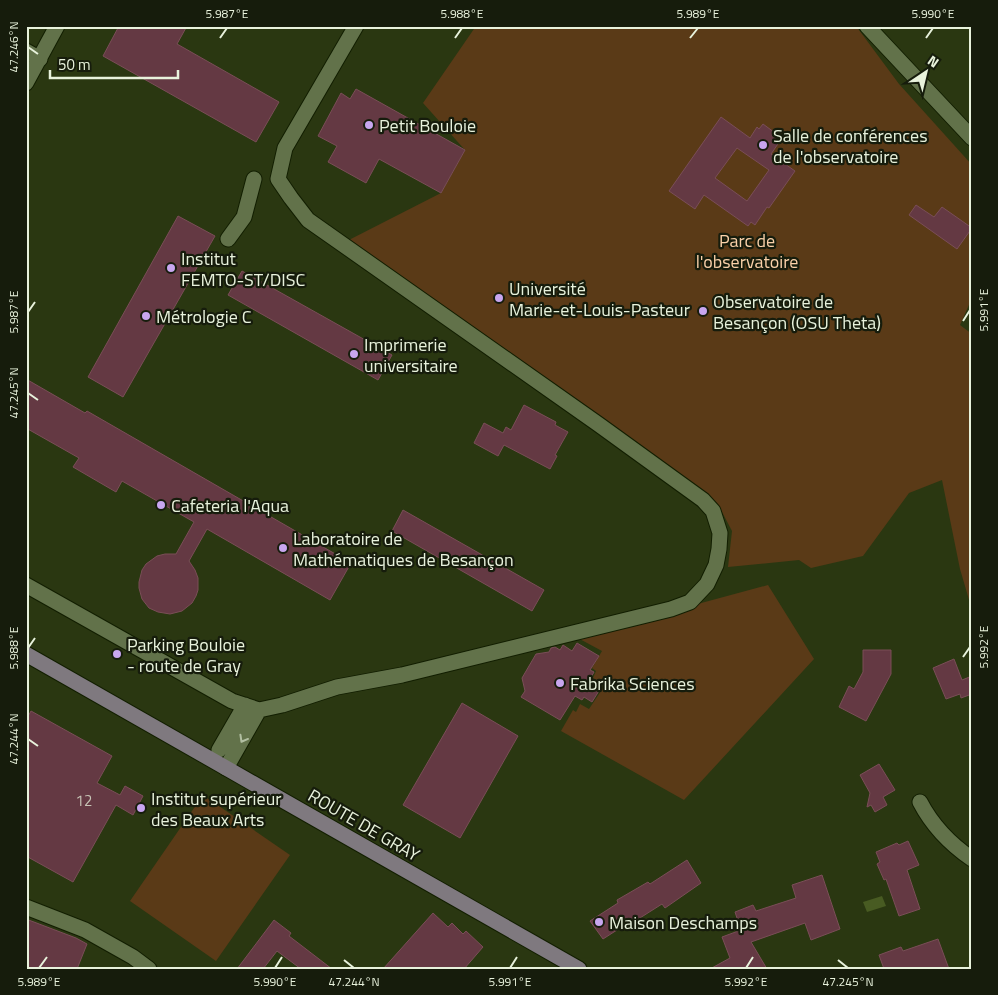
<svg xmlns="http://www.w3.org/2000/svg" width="998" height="995" font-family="'Titillium Web',sans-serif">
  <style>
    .green { fill: #5a3a17 }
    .water { fill: #485b22 }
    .building { fill: #643943; stroke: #7a4e57; fill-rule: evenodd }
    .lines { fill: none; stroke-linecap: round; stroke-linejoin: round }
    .street-casing { stroke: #121e00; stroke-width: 17 }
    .secondary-casing { stroke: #121e00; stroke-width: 17 }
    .street { stroke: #62724a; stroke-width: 15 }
    .secondary { stroke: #7f797f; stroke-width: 15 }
    .oneway { stroke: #b2bfa2 }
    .ticks { fill: none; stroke: #e8f2dc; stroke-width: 2 }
    .poi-dot { fill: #c8a6ef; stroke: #161c0c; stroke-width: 2 }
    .labels { text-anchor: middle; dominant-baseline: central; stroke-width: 4.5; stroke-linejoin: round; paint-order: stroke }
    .number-label { font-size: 15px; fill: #c7c4b6 }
    .poi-label { font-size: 18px; fill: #e8f2dc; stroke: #161c0c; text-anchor: start }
    .park-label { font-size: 18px; fill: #fad1a9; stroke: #161c0c }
    .street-label { font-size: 18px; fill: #e8f2dc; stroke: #161c0c }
    .neatline { fill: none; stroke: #e8f2dc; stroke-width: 2 }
    .ticks-label { font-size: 12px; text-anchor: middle; fill: #e8f2dc }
  </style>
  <rect width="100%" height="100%" fill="#2a3711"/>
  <path class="green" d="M476,26h380l43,58 73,81v133l-12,27 12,9v276l-12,-41 -18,-89 -33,13 -46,63 -52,12 -12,-8 -71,7 4,-36 -11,-21 -16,-15 -362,-252 98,-50 24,-43 -42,-47z
    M768,585l46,74 -130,141 -123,-69 12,-21 3,2 4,-8 9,5 16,-24 -12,-7 3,-7 -4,-3 10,-17 -26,-14z
    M203,795l87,60 -74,106 -86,-60z"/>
  <path class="water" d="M882,896l4,10 -19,6 -4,-10z"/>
  <path class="building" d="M119,26h68l-10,18 102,58 -23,40 -153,-86z
    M356,89l109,61 -24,43 -62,-34 -13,24 -38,-21 9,-16 -19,-10 23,-43 9,6z
    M721,117l29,21 7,-11 2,2 4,-5 19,14 -11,16 24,17 -26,37 -2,-1 -12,18 -4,-3 -3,4 -44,-31 -9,14 -26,-18zM737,148l32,22 -22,31 -32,-23z
    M916,205l18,12 8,-10 30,21 -15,21 -48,-34z
    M178,216l37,20 -92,161 -35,-20z
    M242,271l150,84 -14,25 -150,-85z
    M26,379l59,34 2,-2 264,152 -21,37 -123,-71 -18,32 6,9 3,8v12l-2,6 -4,7 -10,8 -12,3 -12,-2 -9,-4 -7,-9 -3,-11v-6l3,-12 4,-6 11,-8 8,-2h11l18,-32 -72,-41 -6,11 -43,-25 6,-9 -53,-30z
    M524,405l32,17 -1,3 13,7 -13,23 2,1 -7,13 -46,-24 -6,11 -24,-13 10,-20 19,10 3,-6 5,3z
    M403,510l141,80 -12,21 -140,-80z
    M577,643l22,13 -9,14 4,2 -4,7 12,7 -10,16 -8,-5 -2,3 -7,-4 -15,24 -39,-23 4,-6 -3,-13 14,-24 13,-2 2,-4 4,-1 5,3 3,-5 9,6z
    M863,650h28v24l-25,47 -27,-14 10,-21 5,3 9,-17z
    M954,659l8,21 10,-4v18l-11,4 -1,-4 -14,5 -13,-31z
    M462,703l56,33 -58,102 -57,-33z
    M31,711l81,45 -15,27 23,12 5,-9 18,10 -10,19 -17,-10 -43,77 -47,-26v-136z
    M879,764l16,26 -12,7 4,8 -12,7 -4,-7 -4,2 3,-14 -10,-18z
    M908,841l11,24 -12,5 13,39 -21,7 -13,-37 -2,1 -7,-16 3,-2 -4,-10 21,-9 2,2z
    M687,860l14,23 -36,25 -3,-4 -30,19 -1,-2 -28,18 -13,-18 28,-18 -1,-3 31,-18 2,2z
    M822,875l18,54 -29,11 -6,-17 -54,19 16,27h-57l20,-11 -8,-21 19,-7 -6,-18 18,-7 3,6 40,-13 -4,-13z
    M433,913l15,14 4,-4 11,11 3,-3 17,16 -19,22h-81z
    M26,919l50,19 11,6 -10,25h-51z
    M274,920l17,13 -2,3 43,33h-31l-24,-18 -14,18h-26z
    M938,939l11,30h-65l-5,-14 22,-8 2,4z"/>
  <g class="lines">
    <defs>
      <path id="street" d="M867,26l105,112
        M26,51l14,8
        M26,83l31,-57
        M228,239l16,-22 10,-38
        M26,585l206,116 27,9 23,-5 55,-18 65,-12 269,-66 19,-7 17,-18 9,-19 3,-16 1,-16 -7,-22 -10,-11 -105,-76 -290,-204 -17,-22 -13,-19 7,-31 71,-122
        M219,750l26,-45
        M226,768l33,-58
        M920,802c12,23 30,42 52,57
        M26,907l59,23 48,27 16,12"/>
      <path id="secondary" d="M26,654l553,315"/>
    </defs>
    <use href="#street" class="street-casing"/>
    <use href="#secondary" class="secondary-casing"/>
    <use href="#street" class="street"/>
    <use href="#secondary" class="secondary"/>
  </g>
  <defs><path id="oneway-chevron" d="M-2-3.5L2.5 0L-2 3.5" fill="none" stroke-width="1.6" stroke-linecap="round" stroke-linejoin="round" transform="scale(1.25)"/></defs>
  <use class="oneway" href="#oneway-chevron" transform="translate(243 739) rotate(119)"/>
  <path class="ticks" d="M220,38l7,-10M455,38l7,-10M690,38l8,-10M926,38l7,-10M28,47l10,7M28,312l7,-10M963,321l7,-11M28,393l10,7M28,648l7,-10M963,657l7,-10M28,739l10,7M344,960l10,8M838,960l10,8M39,968l8,-11M275,968l7,-11M510,968l7,-11M746,968l7,-11"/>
  <g class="poi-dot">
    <circle cx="369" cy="125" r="5"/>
    <circle cx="763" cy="145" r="5"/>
    <circle cx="171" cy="268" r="5"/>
    <circle cx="499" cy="298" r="5"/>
    <circle cx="703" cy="311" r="5"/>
    <circle cx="146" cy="316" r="5"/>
    <circle cx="354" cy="354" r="5"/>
    <circle cx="161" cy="505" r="5"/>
    <circle cx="283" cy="548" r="5"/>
    <circle cx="117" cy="654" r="5"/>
    <circle cx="560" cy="683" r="5"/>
    <circle cx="141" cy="808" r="5"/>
    <circle cx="599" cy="922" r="5"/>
  </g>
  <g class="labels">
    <g class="number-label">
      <text x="84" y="800">12</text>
    </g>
    <g class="poi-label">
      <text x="379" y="125">Petit Bouloie</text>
      <text x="773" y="135">Salle de conférences<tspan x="773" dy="21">de l'observatoire</tspan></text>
      <text x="181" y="258">Institut<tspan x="181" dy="21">FEMTO-ST/DISC</tspan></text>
      <text x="509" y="288">Université<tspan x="509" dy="21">Marie-et-Louis-Pasteur</tspan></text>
      <text x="713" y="301">Observatoire de<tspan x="713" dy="21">Besançon (OSU Theta)</tspan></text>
      <text x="156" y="316">Métrologie C</text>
      <text x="364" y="344">Imprimerie<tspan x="364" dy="21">universitaire</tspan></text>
      <text x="171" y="505">Cafeteria l'Aqua</text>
      <text x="293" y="538">Laboratoire de<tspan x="293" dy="21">Mathématiques de Besançon</tspan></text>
      <text x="127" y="644">Parking Bouloie<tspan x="127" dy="21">- route de Gray</tspan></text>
      <text x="570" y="683">Fabrika Sciences</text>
      <text x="151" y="798">Institut supérieur<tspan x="151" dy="21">des Beaux Arts</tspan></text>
      <text x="609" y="922">Maison Deschamps</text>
    </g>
    <g class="park-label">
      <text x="747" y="240">Parc de<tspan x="747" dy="21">l'observatoire</tspan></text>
    </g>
    <g class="street-label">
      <text transform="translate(364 825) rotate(30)">ROUTE DE GRAY</text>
    </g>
  </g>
  <rect width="998" height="995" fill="none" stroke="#161c0c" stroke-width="55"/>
  <g transform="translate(926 72) rotate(35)" stroke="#161c0c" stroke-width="4" paint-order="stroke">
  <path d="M0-4L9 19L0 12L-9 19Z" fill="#e8f2dc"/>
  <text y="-8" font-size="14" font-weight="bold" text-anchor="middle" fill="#e8f2dc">N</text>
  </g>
  <path d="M50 70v8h128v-8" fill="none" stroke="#e8f2dc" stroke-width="2.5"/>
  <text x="58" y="70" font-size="15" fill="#e8f2dc" stroke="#161c0c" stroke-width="4" paint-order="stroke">50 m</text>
  <rect x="28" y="28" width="942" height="940" class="neatline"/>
  <g class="ticks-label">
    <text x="227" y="18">5.987°E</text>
    <text x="462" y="18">5.988°E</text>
    <text x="698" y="18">5.989°E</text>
    <text x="933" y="18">5.990°E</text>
    <text transform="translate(14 47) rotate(-90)" y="4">47.246°N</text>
    <text transform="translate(984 310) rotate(-90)" y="4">5.991°E</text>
    <text transform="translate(14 312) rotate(-90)" y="4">5.987°E</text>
    <text transform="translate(14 393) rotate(-90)" y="4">47.245°N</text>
    <text transform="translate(984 647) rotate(-90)" y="4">5.992°E</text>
    <text transform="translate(14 648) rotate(-90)" y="4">5.988°E</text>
    <text transform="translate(14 739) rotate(-90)" y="4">47.244°N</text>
    <text x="39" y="986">5.989°E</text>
    <text x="275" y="986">5.990°E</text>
    <text x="354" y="986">47.244°N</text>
    <text x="510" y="986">5.991°E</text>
    <text x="746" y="986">5.992°E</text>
    <text x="848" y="986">47.245°N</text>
  </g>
</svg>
